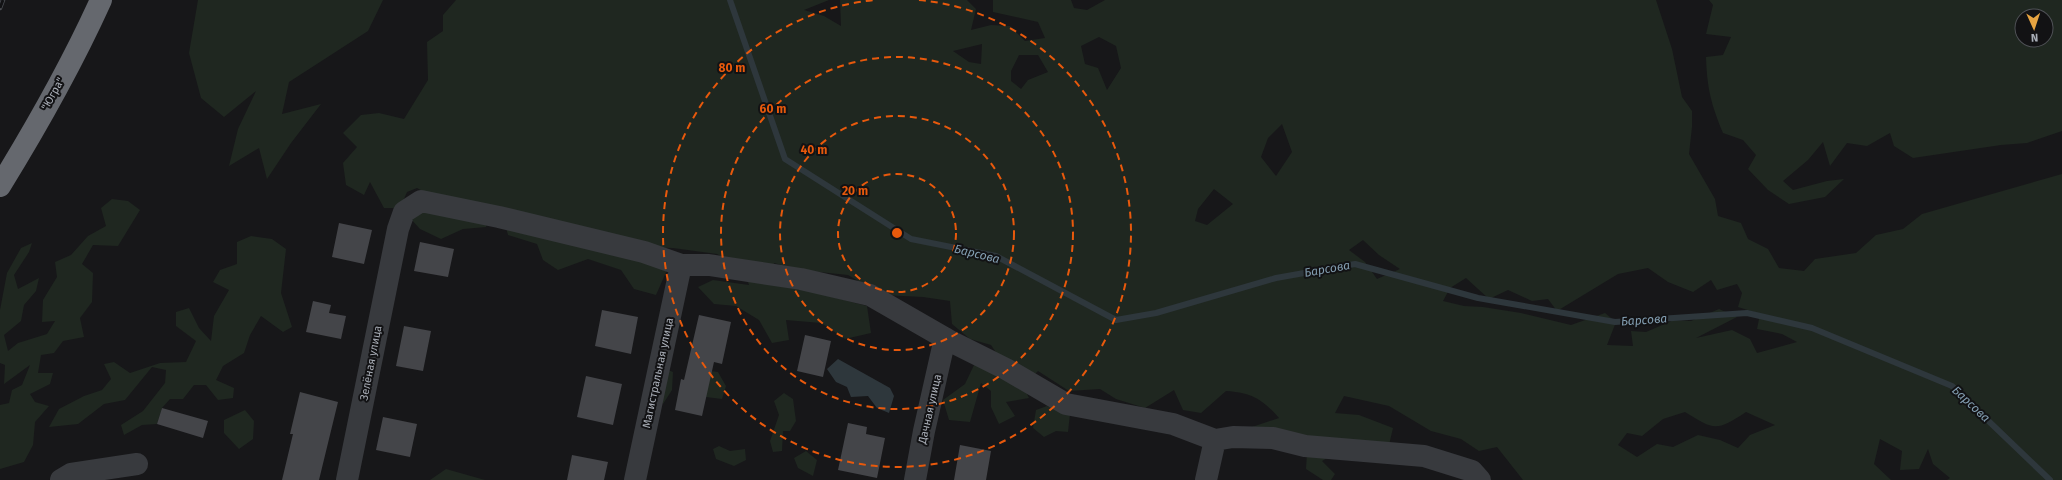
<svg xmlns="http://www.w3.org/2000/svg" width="2062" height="480" font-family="'Fira Sans',sans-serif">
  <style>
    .green { fill: #1f2720; fill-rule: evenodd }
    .water { fill: #2e373c }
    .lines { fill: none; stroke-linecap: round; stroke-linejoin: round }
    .stream { stroke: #2e373c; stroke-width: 6 }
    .building { fill: #444549 }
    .minor { stroke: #383a3e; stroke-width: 22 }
    .highway { stroke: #65686e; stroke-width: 22 }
    .rail-casing { stroke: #4b4e53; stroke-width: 4.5 }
    .rail { stroke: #121214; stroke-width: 3; stroke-dasharray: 9; stroke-linecap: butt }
    .ring { fill: none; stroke: #e8590c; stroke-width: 2; stroke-dasharray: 7 5 }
    .labels { text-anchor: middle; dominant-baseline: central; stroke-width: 4; stroke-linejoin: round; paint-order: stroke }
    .street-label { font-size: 11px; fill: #aaafb8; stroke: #121214 }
    .water-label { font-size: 12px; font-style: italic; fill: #839eb1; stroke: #121214 }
    .centre { fill: #e8590c; stroke: #121214; stroke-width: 2 }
    .ring-label { font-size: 12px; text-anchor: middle; font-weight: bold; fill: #e8590c; stroke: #121214; stroke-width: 4; stroke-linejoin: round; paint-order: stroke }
  </style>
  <rect width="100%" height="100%" fill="#171719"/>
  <path class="green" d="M198,0h185l-15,31 -79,51 -7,32 39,-10 -30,39 -24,36 -8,-31 -30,18 9,-37 18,-38 -32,26 -23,-19 -12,-45z
    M456,0h373l-25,10 20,6 17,10 -1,-26h127l9,9 -5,21 20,-5 19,1 15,15 20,-3 -7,-16 -45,-10v-12h78l3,8 13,2 18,-10h551l16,49 10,48 10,14v16l-3,27 26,45 3,17 23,7 7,16 20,10 11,19 25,3 11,-12 41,-6 20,-18 27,-6 19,-15 140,-40v306h-115l3,-2 -17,-14 -5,-15 -9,20 -19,1 2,-19 -22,-12 -6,25 17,16h-368l-26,-33 -18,4 -18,-12 -30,-8 -42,-25 -45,-10 -9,17 24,2 34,13 -4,17 -53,8 -14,8 13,13 -4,6h-8l-17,-11 1,-16 -61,-24 33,-11c-18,-20 -27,-25 -53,-27l-25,22 -18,-3 -9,-20 -29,18 -29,-9 -16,-10 -31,2 -31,-20 -15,15 6,12 -23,4 9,14 -16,8 -8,-17v-16l-10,-8 -11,39 -21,-2 -6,-20 22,-16 9,-19 35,7 -18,-27 -21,-6 -18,-15 -2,-23 -27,-4 -40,-2 -35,-20 -48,-5 -26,-7 -3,18 96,25 4,27 -26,6 -24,-16 -35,-3 3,20 -17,3 -13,-23 -23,-14 -22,-2 -16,-17 15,-7 36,5 -5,-16 -27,-15 -44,-6 -34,-1 28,23 -11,25 -22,-6 -13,-19 -33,-11 -30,11 -15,-10 -6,-16 -29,-9 -3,-11 -17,-5 -2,8 -23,2 -22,10 -21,-10 -10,-11 33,-16 -26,-14 -10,4 -7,16h-16l-14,-26 -6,13 -18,-10 -3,-22 14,-16 -14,-14 18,-18 18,-2 25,6 24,-39 -1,-38 16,-11v-16zM1099,37l17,9 5,22 -14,22 -9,-22 -13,-4 -4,-18zM982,44l-1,20 -12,-2 -16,-11zM1019,55h19l10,17 -20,8 -7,9 -10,-8v-10zM1282,124l10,28 -16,24 -15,-19 7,-19zM1214,189l19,15 -26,21 -12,-4 3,-12zM1363,240l16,15 21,14 -23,10 -12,-17 -16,-12zM1648,268l20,14 25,10 18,-12 6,10 20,-6 5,9 -4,14 22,7 -3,15 25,5 15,8 -40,11 -7,-14 -18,-9 -36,8 41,-21 -18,-8 -28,12 -17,-1 -28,12 -15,-1 2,15 -26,-1 9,-23 -11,-9 -34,12 -50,-12 -38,-6 -19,-1 -21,-5 7,-13 16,-10 23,21 19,-9 24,11 16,-2 9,12 61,-37zM1685,412c29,18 31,20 61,0l29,13 -25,10 -12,13 -18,-8 -22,-5 -25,12 -16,-3 -20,13 -19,-12 9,-12 15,3 21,-17z
    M1709,0h353v131l-35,12 -26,2 -88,13 -19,-12 -4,-13 -23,13 -20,-3 -17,23 -7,-24 -15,18 -25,21 10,9 34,-9 17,-2 -19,18 -36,7 -21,-14 -20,-21 8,-14 -13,-15 -20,-7c-12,-29 -16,-45 -17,-76l17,-2 8,-18 -25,-3 7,-29zM2022,16h24v24h-24z
    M112,199l16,2 12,9 -22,36 -25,-1 -11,19 11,9 -1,29 -12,16 4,19 -21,4 -9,12 -13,2 -3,18h15l-3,11 -20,10 5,8 14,4 -14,16 -2,23 -9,17 -24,7v-64l9,-2 3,-13 10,-5 8,-20 -26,19 1,-19 -5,-2v-53l7,-37 14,-25 11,-5 -3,9 -15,23 4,14 21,-11 -3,13 -12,14 -3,16 -17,14 4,16 10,-8 29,-9 8,-13 -13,1 1,-22 14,-23 -2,-15 16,-7 17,-19 18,-10 -5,-18z
    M251,236l21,3 14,10 -5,44 11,34 -9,5 -22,-16 -11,19 -6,18 -21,13 -7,14 18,8 -1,10 -15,2 -12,-15h-12l-11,14h-13l-8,9 -5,16 -15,1 -18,10 -3,-10 22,-14 22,-28 1,-13 -14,-3 -27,33 -21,4 -26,20 -29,3 10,-18 25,-13 18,-6 9,-11 -7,-15 10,-2 16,11 30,-10 26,-1 10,-21 -20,-15v-14l13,-4 10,20 12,13 3,-25 15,-26 -16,-8 7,-12 17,-6v-22z
    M663,368l10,4 -1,18 -9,14 -6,-11z
    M702,370l16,2 8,14 -4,13 -16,-2z
    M784,393l9,6 3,22 -6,10h-7l-1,20 -9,1 -3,-11 9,-26 -5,-14z
    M1047,406l23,8 -2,18 -12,-1 -12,6 -11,-9 3,-18z
    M245,410l9,11 -1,18 -14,10 -15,-16v-13z
    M719,446l11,5 15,-2 1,11 -12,6 -18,-7 -3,-10z
    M806,451l11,9 -4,16 -15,-8 -4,-10z
    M446,469l39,11h-55z"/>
  <path class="water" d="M838,359l52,29 4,8 -5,17 -12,-5 -9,-12 -17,1 -4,-10 -11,-5 -9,-13z"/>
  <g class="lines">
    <path class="stream" d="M730,0l55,159 126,80 85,17 120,64 40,-7 120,-35 79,-14 123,34 137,24 132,-9 65,15 140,58 98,94"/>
  </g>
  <path class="building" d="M339,223l33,7 -8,34 -32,-7z
    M420,242l34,7 -6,28 -34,-6z
    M313,301l18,4 -2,8 17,3 -5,23 -35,-7z
    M602,310l36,7 -7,37 -36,-8z
    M699,315l32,7 -9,42 -8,-2 -12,54 -27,-6 6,-31 3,1z
    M404,326l27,5 -8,40 -27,-5z
    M805,335l26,6 -8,36 -26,-6z
    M586,376l36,8 -9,41 -36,-8z
    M300,392l38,10 -19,78h-37l11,-46h-3z
    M162,408l46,13 -5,17 -46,-14z
    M383,417l34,7 -7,33 -34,-7z
    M848,423l19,4 -1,7 19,4 -8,40 -39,-8z
    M960,445l31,6 -5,29h-32z
    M572,455l36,7 -4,18h-37z"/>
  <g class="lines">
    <path class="minor" d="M61,480l10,-6 66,-10
      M347,480l51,-251 6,-17 17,-11 78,16 145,35 37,13h28l92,14 69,16 80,46 56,28 60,35 107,20 42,16 18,-3 40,1 32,8 119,10 48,15 8,9
      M635,480l46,-215
      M915,480l9,-49 21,-93
      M1206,480l9,-40"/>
    <path class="highway" d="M0,186c37,-60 72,-122 101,-186"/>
    <defs>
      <path id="rail" d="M0,8l3,-8"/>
    </defs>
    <use href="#rail" class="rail-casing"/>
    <use href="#rail" class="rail"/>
  </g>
  <g class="ring">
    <circle cx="897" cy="233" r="59"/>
    <circle cx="897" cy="233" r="117"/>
    <circle cx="897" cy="233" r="176"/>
    <path d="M919 0A234 234 0 1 1 875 0"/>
  </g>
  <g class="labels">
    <g class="street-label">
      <text transform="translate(53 94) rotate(-61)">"Югра"</text>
      <text transform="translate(371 363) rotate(-79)">Зелёная улица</text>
      <text transform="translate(658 373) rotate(-78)">Магистральная улица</text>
      <text transform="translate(930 409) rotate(-77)">Дачная улица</text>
    </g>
    <g class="water-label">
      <text transform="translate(977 254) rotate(14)">Барсова</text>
      <text transform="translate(1327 269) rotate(-10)">Барсова</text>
      <text transform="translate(1644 320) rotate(-4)">Барсова</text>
      <text transform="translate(1971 404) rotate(43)">Барсова</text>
    </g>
  </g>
  <circle cx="897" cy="233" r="6" class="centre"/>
  <g class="ring-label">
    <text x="732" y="72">80 m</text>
    <text x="773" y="113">60 m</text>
    <text x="814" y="154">40 m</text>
    <text x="855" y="195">20 m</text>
  </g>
  <g transform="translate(2034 28) rotate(177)"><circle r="19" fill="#121214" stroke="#4f5156"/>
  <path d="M0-3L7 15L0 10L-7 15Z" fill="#e7a441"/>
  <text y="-6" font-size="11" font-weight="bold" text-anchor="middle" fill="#aaafb8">N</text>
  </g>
</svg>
